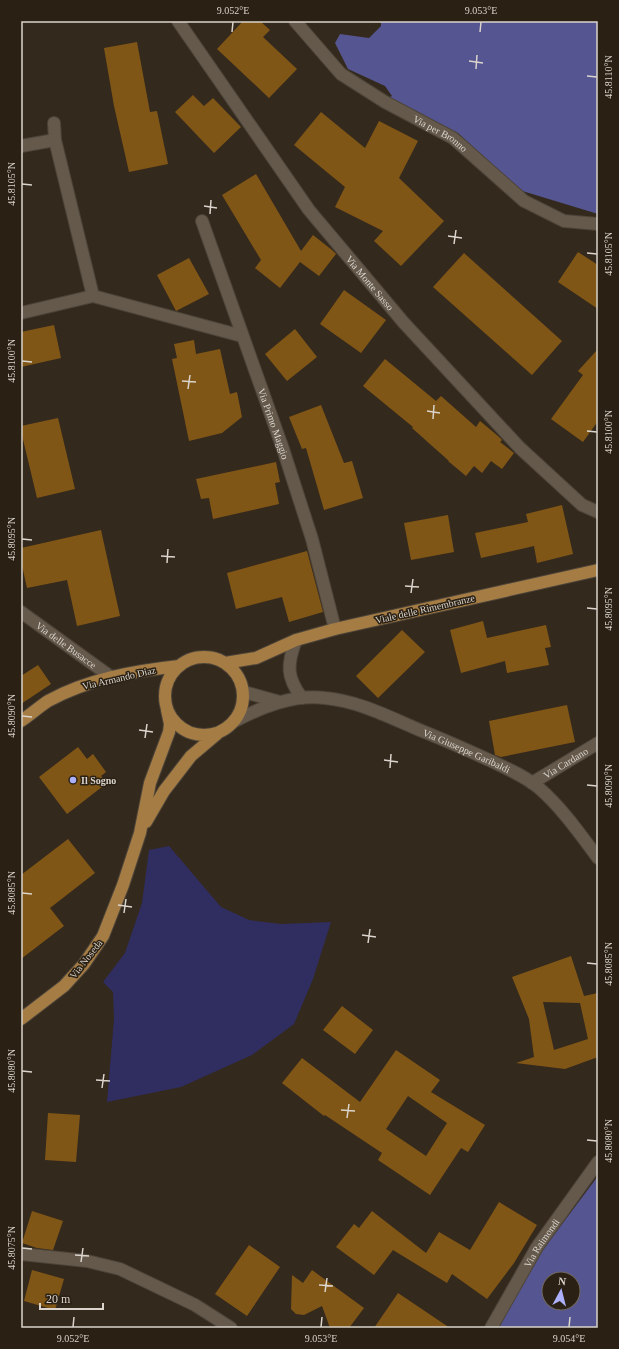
<svg xmlns="http://www.w3.org/2000/svg" width="619" height="1349" font-family="'Times New Roman',serif">
  <style>
    .green { fill: #302e60 }
    .forest { fill: #555591; fill-rule: evenodd }
    .building { fill: #805616; fill-rule: evenodd }
    .lines { fill: none; stroke-linecap: round; stroke-linejoin: round }
    .minor-casing { stroke: #4d4439; stroke-width: 14 }
    .major-casing { stroke: #4d4439; stroke-width: 14 }
    .minor { stroke: #64594b; stroke-width: 12 }
    .major { stroke: #a47c44; stroke-width: 12 }
    .ticks { fill: none; stroke: #dad4cc; stroke-width: 1.5 }
    .poi-dot { fill: #acaffb; stroke: #2a2013; stroke-width: 1.5 }
    .labels { text-anchor: middle; dominant-baseline: central; stroke-width: 3; stroke-linejoin: round; paint-order: stroke }
    .street-label { font-size: 10px; fill: #dad4cc; stroke: #2a2013 }
    .poi-label { font-size: 10px; font-weight: bold; fill: #dad4cc; stroke: #2a2013; text-anchor: start }
    .neatline { fill: none; stroke: #dad4cc; stroke-width: 1.5 }
    .ticks-label { font-size: 10px; text-anchor: middle; fill: #dad4cc }
  </style>
  <rect width="100%" height="100%" fill="#34291d"/>
  <path class="green" d="M169,846l52,61 28,13 32,4 50,-2 -18,57 -19,45 -42,31 -71,32 -74,15 7,-83 -1,-27 -10,-10 22,-29 17,-50 7,-53z"/>
  <path class="forest" d="M381,21h217v193l-79,-24 -61,-57 -82,-29 16,-8 -7,-10 -37,-17 -13,-26 5,-9 29,4 12,-12z
    M598,1176v152h-104l18,-37zM549,1279h24v24h-24z"/>
  <path class="building" d="M243,21h17l10,9 -7,7 34,32 -28,29 -52,-49z
    M137,42l13,70 7,-1 11,53 -39,8 -15,-66 -10,-58z
    M193,95l11,11 9,-8 28,29 -27,26 -39,-41z
    M321,112l44,36 14,-27 39,20 -19,37 45,43 -43,45 -27,-25 9,-10 -48,-24 10,-20 -51,-42z
    M256,174l45,77 12,-16 19,15 4,4 -17,22 -19,-14 -20,26 -25,-20 6,-8 -39,-65z
    M578,252l20,13v44l-40,-27z
    M464,253l98,88 -30,34 -99,-88z
    M189,258l20,36 -33,17 -19,-36z
    M344,290l42,30 -25,33 -41,-29z
    M54,325l7,33 -40,9v-35z
    M295,329l22,28 -30,24 -22,-27z
    M194,340l2,14 24,-5 10,45 7,-2 5,25 -20,16 -33,8 -17,-82 5,-1 -3,-14z
    M598,349v72l-15,21 -32,-23 32,-44 -5,-4z
    M385,359l51,42 5,-5 35,31 4,-6 18,15 4,4 -2,2 14,11 -12,16 -11,-8 -9,12 -8,-7 -8,10 -18,-15h1l-37,-33 1,-1 -50,-41z
    M321,405l23,58 8,-2 11,37 -39,12 -18,-62 -4,1 -13,-32z
    M58,418l17,71 -38,9 -16,-67v-5z
    M276,462l4,20 -5,1 4,21 -66,15 -4,-21 -8,1 -5,-20z
    M562,505l11,49 -36,9 -3,-17 -53,12 -6,-25 53,-11 -2,-8z
    M448,515l6,37 -43,8 -7,-37z
    M101,530l19,86 -43,10 -10,-46 -40,8 -6,-27v-13z
    M307,551l16,61 -34,10 -7,-25 -46,12 -9,-36z
    M483,621l4,17 59,-13 5,22 -6,1 4,17 -42,8 -2,-12 -44,12 -11,-43z
    M402,630l23,22 -47,46 -22,-22z
    M38,665l13,19 -30,20v-28z
    M567,705l8,37 -74,15 -6,-2 -6,-34z
    M78,747l9,12 6,-5 13,18 -5,4 6,7 -40,31 -28,-37z
    M68,839l27,34 -45,35 14,18 -43,33v-84z
    M571,956l13,40 14,-3v64l-33,12 -49,-6 18,-6 -5,-38 -17,-42zM543,1002l37,1 8,36 -34,11z
    M342,1006l31,24 -18,24 -32,-24z
    M396,1050l44,30 -9,12 54,33 -17,27 -7,-4 -31,47 -52,-35 4,-7 -57,-38 -1,1 -42,-33 20,-25 58,44zM408,1096l39,27 -21,33 -40,-27z
    M48,1113l32,2 -4,47 -31,-2z
    M499,1202l38,23 -23,38 -27,36 -35,-25 -5,9 -54,-33 -19,25 -38,-28 18,-23 5,4 13,-17 54,42 13,-21 31,18z
    M32,1211l31,10 -10,29 -16,-2 -15,-5z
    M249,1245l31,22 -33,49 -32,-22z
    M32,1270l32,9 -9,31 -31,-9z
    M312,1270l52,38 -15,20h-19l-8,-22 -18,9 -8,-1 -5,-5 1,-34 11,8z
    M398,1293l52,35h-76z"/>
  <g class="lines">
    <defs>
      <g id="minor">
        <path id="s1" d="M178,21l131,189 95,113 116,125 62,57 16,7"/>
        <path id="s2" d="M295,21l46,53 44,28 68,36 71,63 40,20 34,3"/>
        <path d="M54,123l1,17 38,156 149,40"/>
        <path d="M21,146l34,-6"/>
        <path id="s3" d="M202,221l81,228 29,90 23,90"/>
        <path d="M21,313l72,-17"/>
        <path id="s4" d="M21,612l90,65"/>
        <path d="M296,640c-9,24 -10,37 6,58"/>
        <path d="M244,692l36,10"/>
        <path id="s5" d="M235,721c27,-14 58,-27 90,-23 34,3 66,20 97,33 23,9 45,19 67,29 17,8 36,16 50,28 23,20 41,46 59,70"/>
        <path id="s6" d="M532,783l66,-40"/>
        <path d="M21,1254l66,7 33,8 75,36 36,23"/>
        <path id="s7" d="M491,1328l46,-81 61,-85"/>
      </g>
      <path id="major" d="M165 696a39 39 0 1 1 78 0a39 39 0 1 1-78 0Z
        M225,663l31,-5 40,-18 39,-11 263,-59
        M21,721c9,-6 18,-14 27,-20 40,-22 86,-30 131,-35
        M146,822l18,-31 27,-35 26,-22
        M21,1019l43,-33 20,-22 19,-28 20,-51 17,-52 10,-50 19,-51 1,-8 -3,-14"/>
    </defs>
    <use href="#minor" class="minor-casing"/>
    <use href="#major" class="major-casing"/>
    <use href="#minor" class="minor"/>
    <use href="#major" class="major"/>
  </g>
  <path class="ticks" d="M232,32l1,-10M480,32l1,-10M469,61l14,2M476,69l1,-14M587,76l10,1M22,184l10,1M204,206l13,2M210,214l1,-14M448,236l14,2M454,244l2,-14M587,253l10,1M22,361l10,1M182,381l14,1M188,389l2,-14M427,411l13,2M433,419l1,-14M587,431l10,1M22,539l10,1M161,556l14,1M167,563l1,-14M405,586l14,1M411,593l2,-14M587,608l10,1M22,716l10,1M139,730l14,2M145,738l2,-14M384,760l14,2M390,768l1,-14M587,785l10,1M22,893l10,1M118,905l14,2M124,913l2,-14M362,935l14,2M368,943l2,-14M587,963l10,1M22,1071l10,1M96,1080l14,1M102,1088l2,-14M341,1110l14,1M347,1118l2,-14M587,1140l10,1M22,1248l10,1M75,1255l14,1M81,1262l2,-14M319,1285l14,1M325,1292l2,-14M73,1327l1,-10M321,1327l1,-10M569,1327l1,-10"/>
  <circle class="poi-dot" cx="73" cy="780" r="4"/>
  <g class="labels">
    <g class="street-label">
      <text stroke="none"><textPath href="#s2" startOffset="186">Via per Bronno</textPath></text>
      <text stroke="none"><textPath href="#s1" startOffset="325">Via Monte Sasso</textPath></text>
      <text stroke="none"><textPath href="#s3" startOffset="215">Via Primo Maggio</textPath></text>
      <text transform="translate(425 609) rotate(-13)">Viale delle Rimembranze</text>
      <text stroke="none"><textPath href="#s4" startOffset="56">Via delle Busacce</textPath></text>
      <text transform="translate(119 678) rotate(-13)">Via Armando Diaz</text>
      <text stroke="none"><textPath href="#s5" startOffset="246">Via Giuseppe Garibaldi</textPath></text>
      <text stroke="none"><textPath href="#s6" startOffset="39">Via Cardano</textPath></text>
      <text transform="translate(86 959) rotate(-52)">Via Noseda</text>
      <text stroke="none"><textPath href="#s7" startOffset="99">Via Raimondi</textPath></text>
    </g>
    <g class="poi-label">
      <text x="81" y="780">Il Sogno</text>
    </g>
  </g>
  <rect width="619" height="1349" fill="none" stroke="#2a2013" stroke-width="44"/>
  <g transform="translate(561 1291) rotate(7)"><circle r="19" fill="#2a2013" stroke="#70685d"/>
  <path d="M0-3L7 15L0 10L-7 15Z" fill="#acaffb"/>
  <text y="-6" font-size="11" font-weight="bold" text-anchor="middle" fill="#dad4cc">N</text>
  </g>
  <path d="M40 1303v6h63v-6" fill="none" stroke="#dad4cc" stroke-width="2"/>
  <text x="46" y="1303" font-size="12" fill="#dad4cc" stroke="#2a2013" stroke-width="3" paint-order="stroke">20 m</text>
  <rect x="22" y="22" width="575" height="1305" class="neatline"/>
  <g class="ticks-label">
    <text x="233" y="14">9.052°E</text>
    <text x="481" y="14">9.053°E</text>
    <text transform="translate(608 77) rotate(-90)" y="4">45.8110°N</text>
    <text transform="translate(11 184) rotate(-90)" y="4">45.8105°N</text>
    <text transform="translate(608 254) rotate(-90)" y="4">45.8105°N</text>
    <text transform="translate(11 361) rotate(-90)" y="4">45.8100°N</text>
    <text transform="translate(608 432) rotate(-90)" y="4">45.8100°N</text>
    <text transform="translate(11 539) rotate(-90)" y="4">45.8095°N</text>
    <text transform="translate(608 609) rotate(-90)" y="4">45.8095°N</text>
    <text transform="translate(11 716) rotate(-90)" y="4">45.8090°N</text>
    <text transform="translate(608 786) rotate(-90)" y="4">45.8090°N</text>
    <text transform="translate(11 893) rotate(-90)" y="4">45.8085°N</text>
    <text transform="translate(608 964) rotate(-90)" y="4">45.8085°N</text>
    <text transform="translate(11 1071) rotate(-90)" y="4">45.8080°N</text>
    <text transform="translate(608 1141) rotate(-90)" y="4">45.8080°N</text>
    <text transform="translate(11 1248) rotate(-90)" y="4">45.8075°N</text>
    <text x="73" y="1342">9.052°E</text>
    <text x="321" y="1342">9.053°E</text>
    <text x="569" y="1342">9.054°E</text>
  </g>
</svg>
